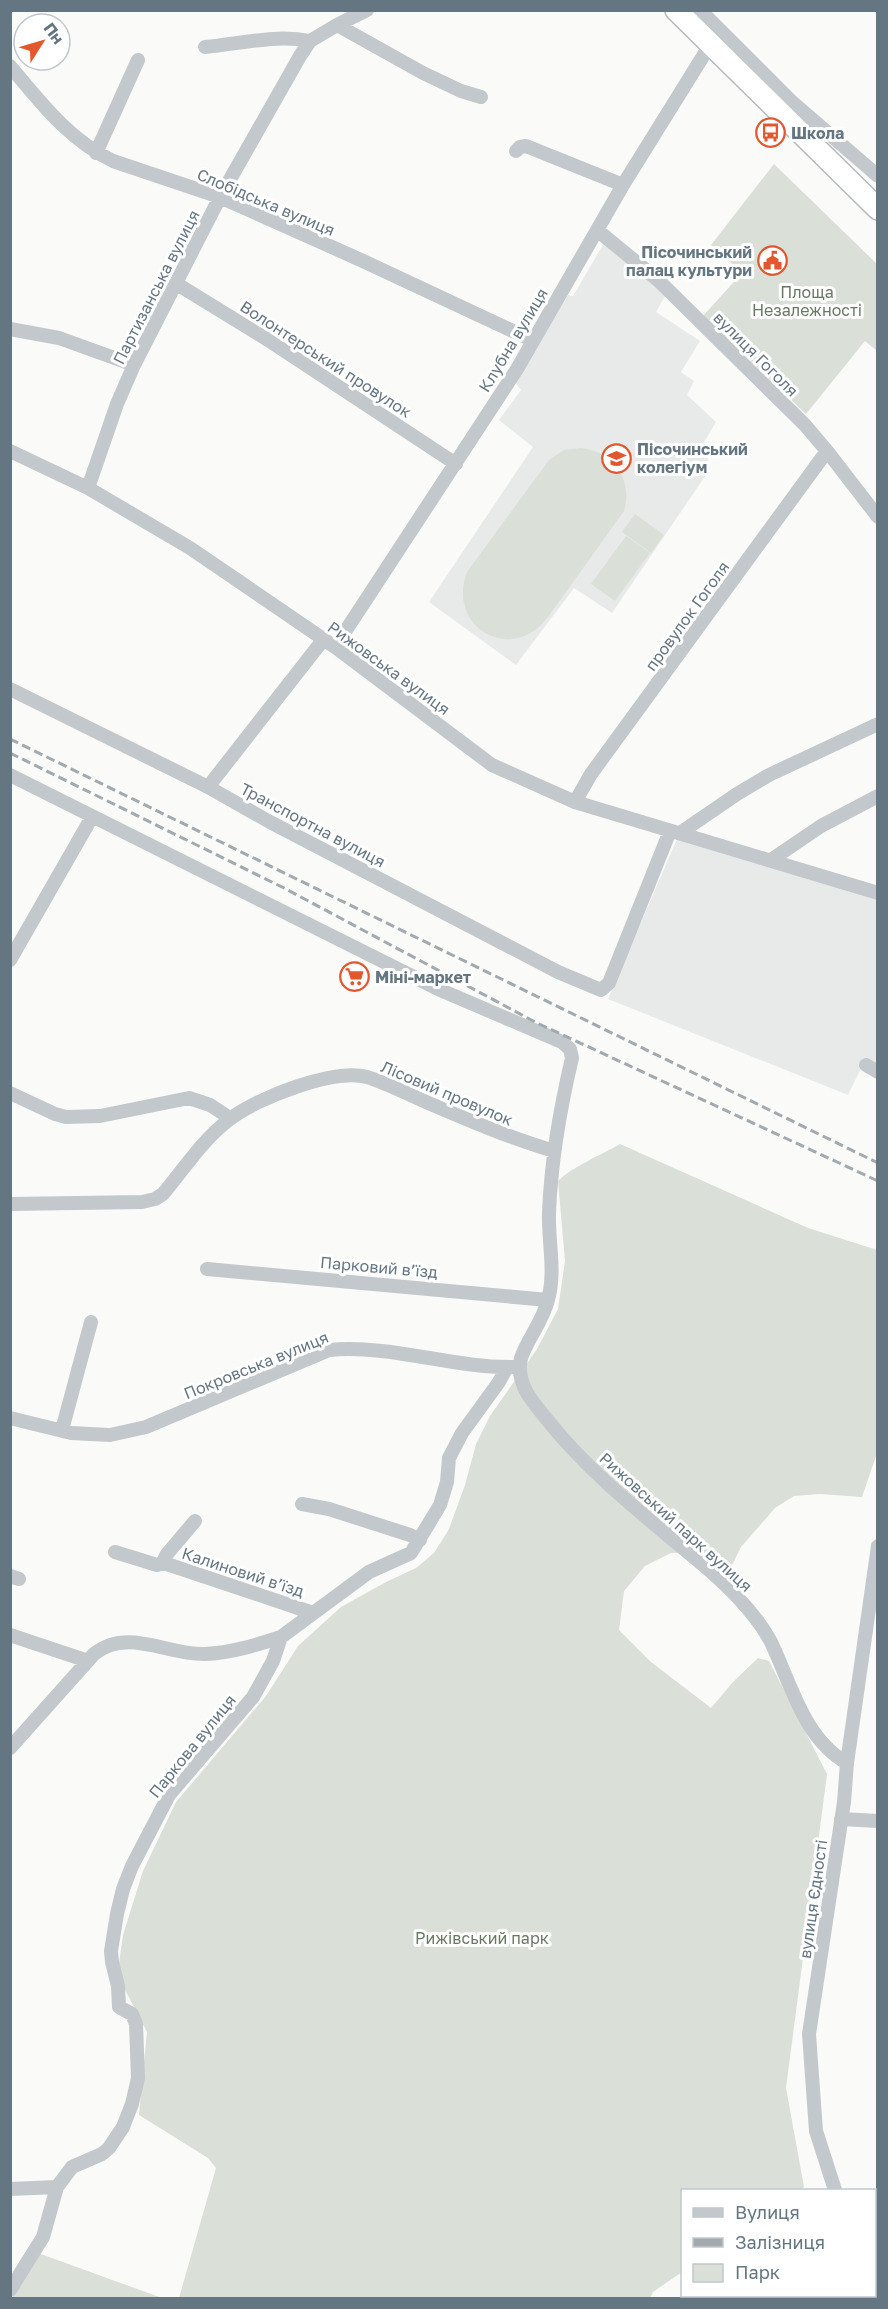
<svg xmlns="http://www.w3.org/2000/svg" width="888" height="2309" font-family="'Golos Text',sans-serif">
  <style>
    .built { fill: #e8e9e9 }
    .green { fill: #dadfd7 }
    .lines { fill: none; stroke-linecap: round; stroke-linejoin: round }
    .highway-casing { stroke: #b4b9bd; stroke-width: 24 }
    .minor { stroke: #c3c8cc; stroke-width: 14 }
    .highway { stroke: #fff; stroke-width: 21 }
    .rail { stroke: #a2aab0; stroke-width: 3; stroke-dasharray: 9 4.5; stroke-linecap: butt }
    .labels { text-anchor: middle; dominant-baseline: central; stroke-width: 6; stroke-linejoin: round; paint-order: stroke }
    .poi-label { font-size: 16px; font-weight: bold; fill: #657683; stroke: #fff; text-anchor: start }
    .street-label { font-size: 16px; fill: #657683; stroke: #fff }
    .park-label { font-size: 16px; fill: #687a64; stroke: #fff }
  </style>
  <rect width="100%" height="100%" fill="#fafaf8"/>
  <path class="built" d="M604,243l58,46 3,7 -9,16 44,29 -19,31 13,9 -7,14 29,27 -12,20 6,27 -98,144 -38,-25 -58,77 -87,-63 104,-155 -34,-27 22,-30 -6,-8 53,-87 5,1z
    M677,839l200,61v176l-16,-8 -13,27 -240,-96z"/>
  <path class="green" d="M774,164l103,100v87l-12,-10 -59,73 -103,-98 39,-43 -31,-28z
    M581,448c33,4 52,31 43,63l-76,106c-36,48 -102,11 -81,-45l82,-112 15,-10z
    M635,514l29,21 -13,18 -29,-21z
    M626,536l24,17 -35,48 -24,-17z
    M620,1144l188,84 69,22v203l-15,44 -42,-3 -26,2 -19,12 -34,39 -9,18 -32,-13 -29,1 -26,13 -21,25 -5,39 32,32 60,46 22,-26 25,-24 11,3 58,113 -41,314 18,99 -5,3h-117v82l-29,20 -3,6h-471l37,-130 -8,-10 -69,-43 8,-83 -23,-44 -5,-25 4,-28 20,-64 33,-69 90,-106 32,-50 43,-39 45,-25 30,-14 18,-15 15,-24 16,-44 11,-41 14,-28 47,-67 21,-40 7,-48 -7,-80c14,-14 43,-26 62,-37z
    M38,2253l124,45h-150z"/>
  <g class="lines">
    <defs>
      <path id="highway" d="M676,10l202,199"/>
    </defs>
    <use href="#highway" class="highway-casing"/>
    <path class="minor" d="M700,10l91,91 87,75
      M337,25l86,48 38,18 20,6
      M205,47c35,-3 70,-13 105,-6
      M10,66c31,37 59,74 103,95l107,36 143,64 169,79
      M516,151l4,-4 6,-1 97,39
      M96,153l42,-93
      M597,230l61,50 147,145 22,26 51,66
      M177,284l91,56 188,124
      M10,329l49,9 75,27
      M10,451l78,37 102,60 145,99 157,118 83,37 303,91
      M88,488l29,-84 17,-39 86,-168 80,-141 10,-15 27,-16 30,-15
      M335,647l182,-278 106,-184 87,-140
      M10,689l198,98 62,35 288,150 43,18 8,-7 61,-152
      M10,775l428,214 124,53 8,7 2,9c-12,51 -21,102 -23,155 -1,29 7,58 -1,87 -5,21 -20,38 -27,58 -3,12 0,24 6,35 6,10 15,20 22,29 46,57 105,101 160,148 24,21 47,44 62,72 20,42 33,97 76,121
      M208,787l115,-147
      M575,802l16,-28 236,-323
      M680,833l57,-39 32,-19 109,-51
      M771,860l50,-34 57,-30
      M10,960l82,-143
      M866,1065l12,7
      M10,1093l45,21 11,3 34,-1 89,-18 21,7 20,13
      M10,1204l132,-2 13,-3 8,-5c21,-25 40,-55 67,-75 27,-21 104,-51 137,-42 20,6 40,17 59,25 42,18 84,36 128,49
      M207,1269l341,31
      M10,1418l61,15 39,2 36,-8 183,-77c62,-6 122,18 184,17
      M62,1430l29,-108
      M302,1504l27,5 81,26 10,5
      M115,1552l42,13 7,-2 149,50
      M162,1564l5,-10 28,-33
      M10,1576l9,3
      M10,1635l78,26
      M10,1748l84,-94c34,-27 72,1 111,0 26,-1 51,-9 76,-17
      M841,1819l37,2
      M10,2189l47,-2 15,-20 30,-13 7,-6 14,-21 9,-23 6,-26 -2,-54 -4,-10 -13,-7 -1,-21 -6,-24 -1,-11 6,-37 6,-25 9,-23 37,-71 84,-98 20,-36 8,-24 88,-65 42,-19 29,-48 7,-23 2,-24 13,-25 37,-51 8,-15
      M835,2190l-19,-59 -7,-97 35,-232 3,-39 31,-217
      M874,2259l4,4
      M10,2290l33,-53 14,-50
      M745,2298l4,-2"/>
    <use href="#highway" class="highway"/>
    <path class="rail" d="M10,739l868,424
      M10,753l274,135 253,135 341,158"/>
  </g>
  <defs>
    <symbol id="bus-ring" viewBox="-11 -11 22 22"><circle r="9.5" fill="#fff" stroke="#e4572e" stroke-width="1.5"/><path d="M-5-6H5V4H4V6H2V4H-2V6H-4V4H-5ZM-3.5-4V0h7V-4ZM-3.5 1.2v1.5H-2V1.2ZM2 1.2v1.5H3.5V1.2Z" fill="#e4572e"/></symbol>
    <symbol id="civic-ring" viewBox="-11 -11 22 22"><circle r="9.5" fill="#fff" stroke="#e4572e" stroke-width="1.5"/><path d="M-.6-6.5H3V-4.5H.6V-3L4-1V1h2V6H-6V1h2V-1L-.6-3ZM-1.2 2.5V6h2.4V2.5Z" fill="#e4572e"/></symbol>
    <symbol id="school-ring" viewBox="-11 -11 22 22"><circle r="9.5" fill="#fff" stroke="#e4572e" stroke-width="1.5"/><path d="M0-5L7-2L0 1L-7-2ZM-4 1L0 2.5L4 1V4Q0 6-4 4Z" fill="#e4572e"/></symbol>
    <symbol id="supermarket-ring" viewBox="-11 -11 22 22"><circle r="9.5" fill="#fff" stroke="#e4572e" stroke-width="1.5"/><path d="M-6-5.5h2.5l.6 2H6L4.5 2H-2.5L-4.4-4H-6ZM-1.5 3.2a1.3 1.3 0 1 0 .1 0ZM3 3.2a1.3 1.3 0 1 0 .1 0Z" fill="#e4572e"/></symbol>
  </defs>
  <g fill-rule="evenodd">
    <use href="#bus-ring" x="754" y="116" width="33" height="33"/>
    <use href="#civic-ring" x="756" y="244" width="33" height="33"/>
    <use href="#school-ring" x="600" y="442" width="33" height="33"/>
    <use href="#supermarket-ring" x="338" y="960" width="33" height="33"/>
  </g>
  <g class="labels">
    <g class="poi-label">
      <text x="791" y="133">Школа</text>
      <text x="752" y="252" text-anchor="end">Пісочинський<tspan x="752" dy="18">палац культури</tspan></text>
      <text x="637" y="449">Пісочинський<tspan x="637" dy="18">колегіум</tspan></text>
      <text x="375" y="977">Міні-маркет</text>
    </g>
    <g class="street-label">
      <text transform="translate(266 202) rotate(23)">Слобідська вулиця</text>
      <text transform="translate(156 287) rotate(-63)">Партизанська вулиця</text>
      <text transform="translate(513 340) rotate(-59)">Клубна вулиця</text>
      <text transform="translate(756 354) rotate(45)">вулиця Гоголя</text>
      <text transform="translate(326 359) rotate(33)">Волонтерський провулок</text>
      <text transform="translate(687 616) rotate(-54)">провулок Гоголя</text>
      <text transform="translate(389 668) rotate(36)">Рижовська вулиця</text>
      <text transform="translate(313 825) rotate(28)">Транспортна вулиця</text>
      <text transform="translate(447 1093) rotate(23)">Лісовий провулок</text>
      <text transform="translate(379 1267) rotate(5)">Парковий в’їзд</text>
      <text transform="translate(256 1365) rotate(-22)">Покровська вулиця</text>
      <text transform="translate(676 1522) rotate(42)">Рижовський парк вулиця</text>
      <text transform="translate(243 1572) rotate(18)">Калиновий в’їзд</text>
      <text transform="translate(192 1746) rotate(-51)">Паркова вулиця</text>
      <text transform="translate(813 1899) rotate(-82)">вулиця Єдності</text>
    </g>
    <g class="park-label">
      <text x="807" y="292">Площа<tspan x="807" dy="18">Незалежності</tspan></text>
      <text x="482" y="1938">Рижівський парк</text>
    </g>
  </g>
  <rect width="888" height="2309" fill="none" stroke="#657683" stroke-width="24"/>
  <rect x="681" y="2189" width="195" height="108" fill="#ffffff" stroke="#c1c8cd" stroke-width="1.5"/>
  <rect x="693" y="2208" width="30" height="9" fill="#c3c8cc" stroke="#c1c8cd" stroke-width="1.5"/>
  <text x="735" y="2219" font-size="18" fill="#657683">Вулиця</text>
  <rect x="693" y="2238" width="30" height="9" fill="#a2aab0" stroke="#c1c8cd" stroke-width="1.5"/>
  <text x="735" y="2249" font-size="18" fill="#657683">Залізниця</text>
  <rect x="693" y="2264" width="30" height="18" fill="#dadfd7" stroke="#c1c8cd" stroke-width="1.5"/>
  <text x="735" y="2279" font-size="18" fill="#657683">Парк</text>
  <g transform="translate(42 42) rotate(53)"><circle r="28" fill="#ffffff" stroke="#c1c8cd" stroke-width="1.5"/>
  <path d="M0-4.5L10 22L0 15L-10 22Z" fill="#e4572e"/>
  <text y="-9" font-size="16" font-weight="bold" text-anchor="middle" fill="#657683">Пн</text>
  </g>
</svg>
